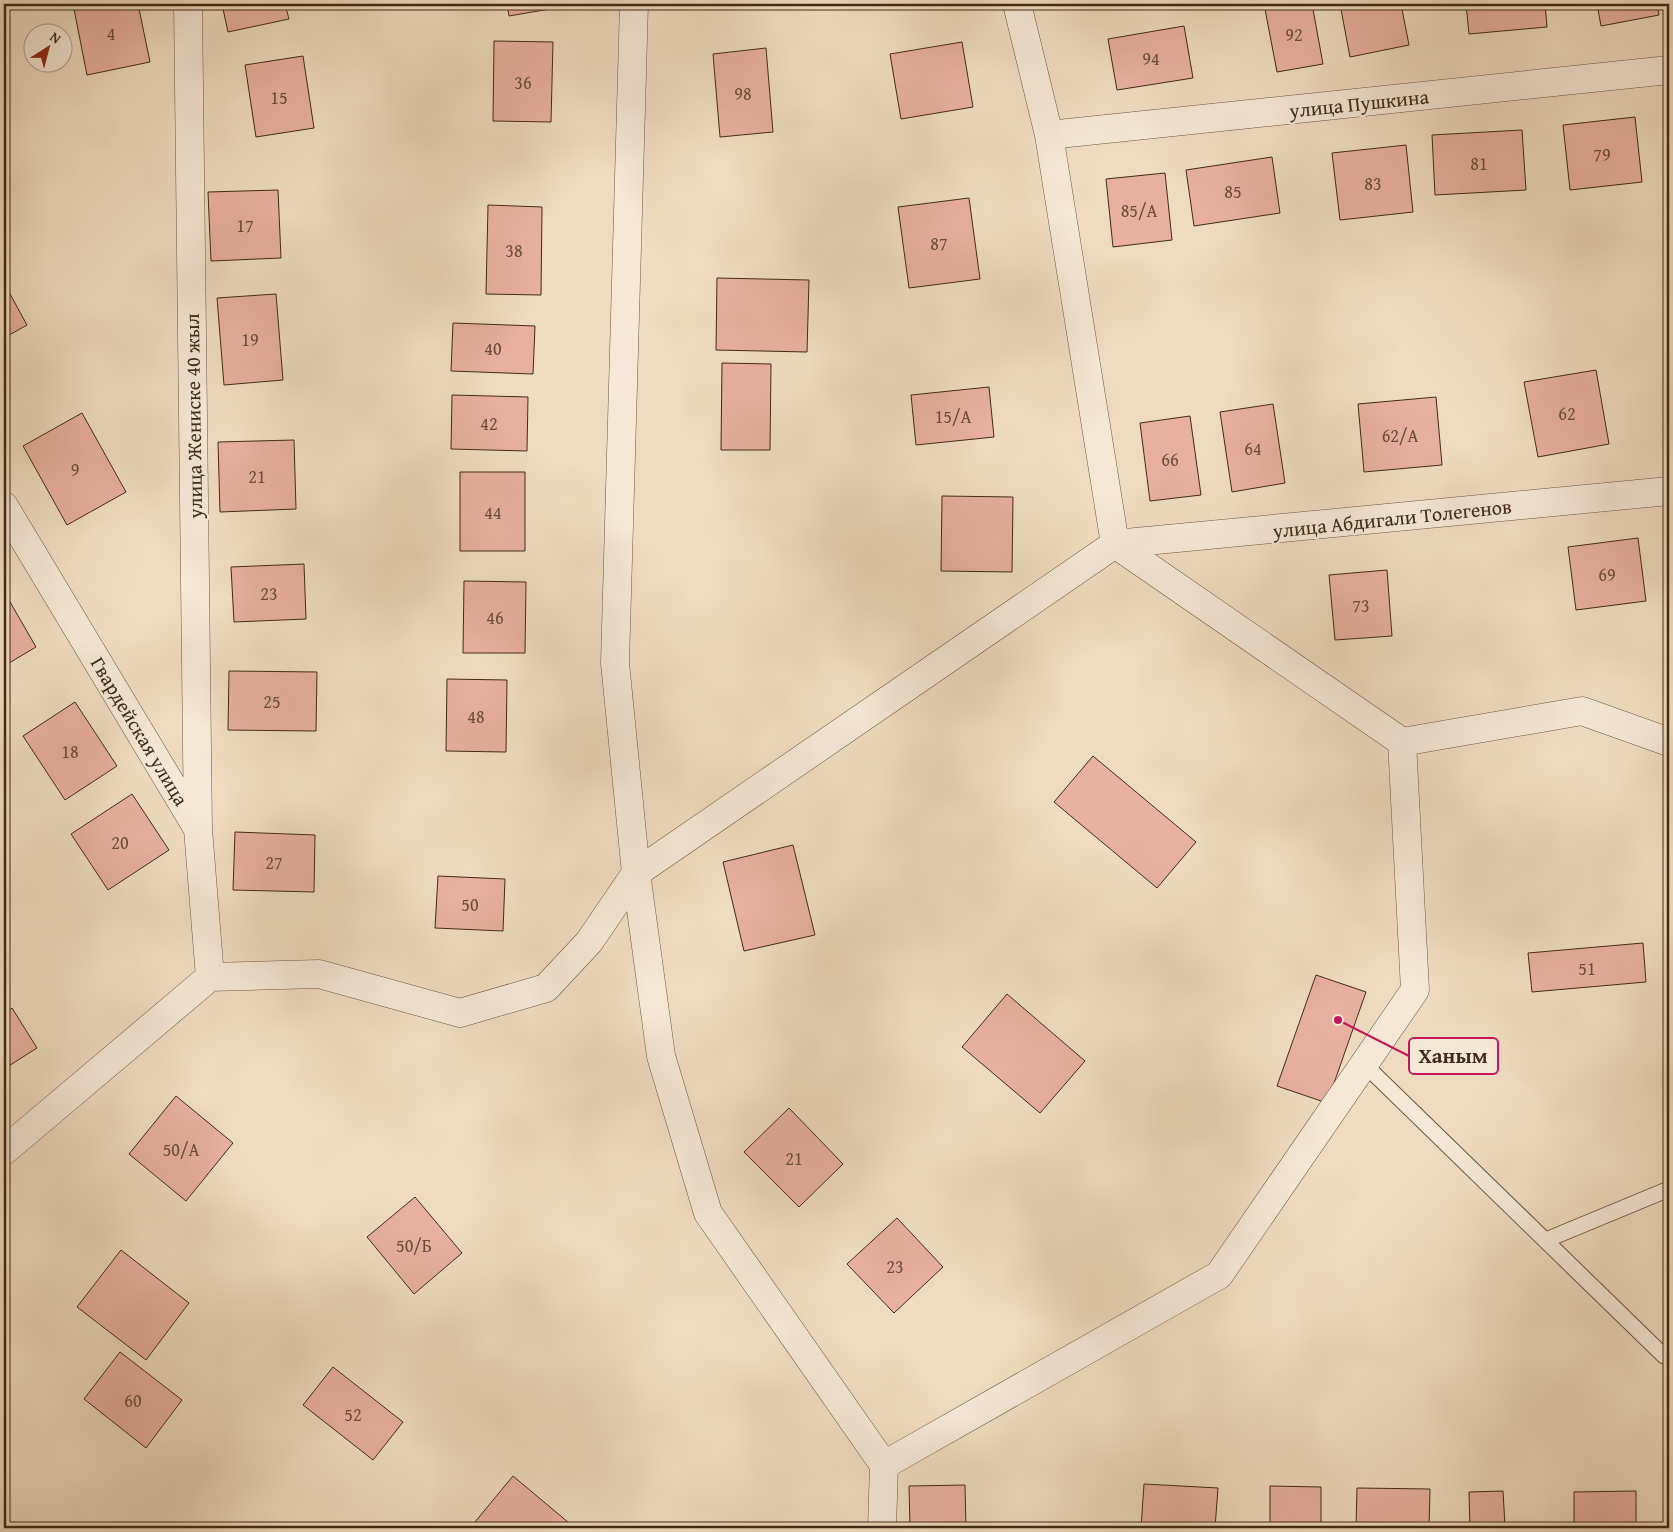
<svg xmlns="http://www.w3.org/2000/svg" width="1673" height="1532" font-family="'Gentium Book Plus',serif">
  <style>
    .building { fill: #e8b0a1; stroke: #412a17 }
    .lines { fill: none; stroke-linecap: round; stroke-linejoin: round }
    .lane-casing { stroke: #6c5641; stroke-width: 17 }
    .street-casing { stroke: #6c5641; stroke-width: 29 }
    .lane { stroke: #f5e8d6; stroke-width: 15 }
    .street { stroke: #f5e8d6; stroke-width: 28 }
    .labels { text-anchor: middle; dominant-baseline: central; stroke-width: 4.5; stroke-linejoin: round; paint-order: stroke }
    .number-label { font-size: 18px; fill: #6b4c3a }
    .street-label { font-size: 20px; fill: #412a17; stroke: #f5e8d6 }
    .leader { fill: none; stroke: #c2185b; stroke-width: 2 }
    .callout-dot { fill: #c2185b; stroke: #f5e8d6; stroke-width: 2 }
    .callout { fill: #f5e8d6; stroke: #c2185b; stroke-width: 2 }
    .callout-label { font-size: 21px; text-anchor: middle; font-weight: bold; fill: #412a17 }
  </style>
  <rect width="100%" height="100%" fill="#efdcc0"/>
  <filter id="stains"><feTurbulence type="fractalNoise" baseFrequency=".004" numOctaves="4"/><feColorMatrix values="0 0 0 0 .2 0 0 0 0 .09 0 0 0 0 .02 0 0 0 .5 -.17"/></filter>
  <radialGradient id="worn" r=".72"><stop offset=".6" stop-color="#630" stop-opacity="0"/><stop offset="1" stop-color="#630" stop-opacity=".3"/></radialGradient>
  <path class="building" d="M73,4h65l12,58 -63,13z
    M222,4h63l4,15 -61,13z
    M507,4h66v1l-64,11z
    M1264,4h48l11,60 -46,8z
    M1340,4h61l8,41 -59,12z
    M1466,4h79l2,23 -78,7z
    M1597,4h60l2,11 -58,11z
    M1184,26l9,52 -76,12 -9,-51z
    M494,41l59,1 -2,80 -58,-1z
    M962,42l11,65 -72,12 -11,-65z
    M766,48l7,84 -53,5 -7,-83z
    M303,56l11,72 -58,9 -11,-72z
    M1635,117l7,65 -72,8 -7,-65z
    M1522,130l4,60 -91,5 -3,-60z
    M1406,145l7,67 -73,8 -8,-67z
    M1272,157l8,56 -86,13 -8,-56z
    M1165,173l7,67 -59,7 -7,-68z
    M278,190l3,68 -70,3 -3,-69z
    M969,198l11,81 -71,9 -11,-81z
    M488,205l54,2 -1,88 -55,-1z
    M717,278l92,2 -2,72 -91,-2z
    M4,283l23,42 -23,13z
    M276,294l7,86 -59,5 -7,-87z
    M453,323l82,3 -2,48 -82,-3z
    M722,363l49,1 -1,86h-49z
    M1596,370l13,74 -71,13 -14,-75z
    M989,387l5,50 -78,8 -5,-50z
    M452,395l76,2 -1,54 -76,-2z
    M1436,397l6,68 -78,7 -6,-68z
    M1273,404l12,79 -53,9 -12,-80z
    M82,413l44,79 -59,33 -44,-79z
    M1190,416l11,79 -51,6 -10,-78z
    M294,440l2,69 -76,3 -2,-70z
    M460,472h65v79h-65z
    M942,496l71,1 -1,75 -71,-1z
    M1638,538l8,63 -70,9 -8,-63z
    M304,564l2,55 -72,3 -3,-55z
    M1387,570l5,66 -57,4 -6,-65z
    M464,581l62,1 -1,71h-62z
    M6,595l30,52 -32,19v-70z
    M229,671l88,1 -1,59 -88,-1z
    M447,679l60,1 -1,72 -60,-1z
    M75,702l42,64 -52,34 -42,-64z
    M1093,756l103,86 -39,46 -103,-86z
    M132,794l37,56 -61,40 -37,-56z
    M235,832l80,3 -1,57 -81,-2z
    M793,845l22,90 -71,16 -21,-89z
    M438,876l67,3 -2,52 -68,-3z
    M1643,943l3,39 -114,10 -4,-39z
    M1316,975l50,17 -39,111 -50,-17z
    M1007,994l78,67 -45,52 -78,-66z
    M12,1008l25,40 -33,21v-55z
    M176,1096l57,47 -47,58 -57,-47z
    M789,1108l54,56 -44,43 -55,-55z
    M415,1197l47,56 -48,41 -47,-57z
    M897,1218l46,49 -49,46 -47,-49z
    M121,1250l68,53 -43,57 -69,-53z
    M120,1352l62,48 -36,48 -62,-49z
    M333,1367l70,55 -30,38 -70,-55z
    M513,1476l62,52h-105z
    M1144,1484l74,4 -3,40h-74z
    M965,1485l1,43h-56l-1,-42z
    M1270,1486l51,1v41h-51z
    M1357,1488l73,1 -1,39h-73z
    M1503,1491l2,35 -35,2 -1,-36z
    M1636,1491v37h-62v-36z"/>
  <g class="lines">
    <defs>
      <path id="lane" d="M1364,1064l300,292 5,1
        M1546,1240l123,-51"/>
      <path id="street" d="M188,4l10,825
        M634,4l-19,659 21,210 25,183 47,157 176,252 -2,63
        M1017,4l32,131 66,409 287,198 180,-31 87,31
        M1049,135l620,-65
        M4,506l194,323 12,148
        M4,1151l206,-174 109,-3 141,39 86,-25 43,-46 47,-69 479,-329 554,-53
        M884,1465l335,-190 196,-285 -13,-248"/>
    </defs>
    <use href="#lane" class="lane-casing"/>
    <use href="#street" class="street-casing"/>
    <use href="#lane" class="lane"/>
    <use href="#street" class="street"/>
  </g>
  <g class="labels">
    <g class="number-label">
      <text x="111" y="33">4</text>
      <text x="1294" y="34">92</text>
      <text x="1151" y="58">94</text>
      <text x="523" y="82">36</text>
      <text x="743" y="93">98</text>
      <text x="279" y="97">15</text>
      <text x="1602" y="154">79</text>
      <text x="1479" y="163">81</text>
      <text x="1373" y="183">83</text>
      <text x="1233" y="191">85</text>
      <text x="1139" y="210">85/А</text>
      <text x="245" y="225">17</text>
      <text x="939" y="243">87</text>
      <text x="514" y="250">38</text>
      <text x="250" y="339">19</text>
      <text x="493" y="348">40</text>
      <text x="1567" y="413">62</text>
      <text x="953" y="416">15/А</text>
      <text x="489" y="423">42</text>
      <text x="1400" y="435">62/А</text>
      <text x="1253" y="448">64</text>
      <text x="1170" y="459">66</text>
      <text x="75" y="469">9</text>
      <text x="257" y="476">21</text>
      <text x="493" y="512">44</text>
      <text x="1607" y="574">69</text>
      <text x="269" y="593">23</text>
      <text x="1361" y="605">73</text>
      <text x="495" y="617">46</text>
      <text x="272" y="701">25</text>
      <text x="476" y="716">48</text>
      <text x="70" y="751">18</text>
      <text x="120" y="842">20</text>
      <text x="274" y="862">27</text>
      <text x="470" y="904">50</text>
      <text x="1587" y="968">51</text>
      <text x="181" y="1149">50/А</text>
      <text x="794" y="1158">21</text>
      <text x="414" y="1245">50/Б</text>
      <text x="895" y="1266">23</text>
      <text x="133" y="1400">60</text>
      <text x="353" y="1414">52</text>
    </g>
    <g class="street-label">
      <text transform="translate(1359 103) rotate(-6)">улица Пушкина</text>
      <text transform="translate(193 416) rotate(-91)">улица Жениске 40 жыл</text>
      <text transform="translate(1392 518) rotate(-6)">улица Абдигали Толегенов</text>
      <text transform="translate(140 731) rotate(59)">Гвардейская улица</text>
    </g>
  </g>
  <path class="leader" d="M1338 1020L1409 1056"/>
  <circle class="callout-dot" cx="1338" cy="1020" r="5"/>
  <rect class="callout" x="1409" y="1038" width="89" height="36" rx="5"/>
  <g class="callout-label">
    <text x="1453" y="1063">Ханым</text>
  </g>
  <rect width="1673" height="1532" fill="none" stroke="#efdcc0" stroke-width="20"/>
  <rect x="5" y="5" width="1663" height="1522" fill="none" stroke="#412a17" stroke-width="2.5"/>
  <rect x="10" y="10" width="1653" height="1512" fill="none" stroke="#412a17"/>
  <g transform="translate(48 48) rotate(36)"><circle r="24" fill="#f5e8d6" stroke="#ad9c8a"/>
  <path d="M0-4L9 19L0 12L-9 19Z" fill="#8f2418"/>
  <text y="-8" font-size="14" font-weight="bold" text-anchor="middle" fill="#412a17">N</text>
  </g>
  <rect width="100%" height="100%" filter="url(#stains)"/>
  <rect width="100%" height="100%" fill="url(#worn)"/>
</svg>
